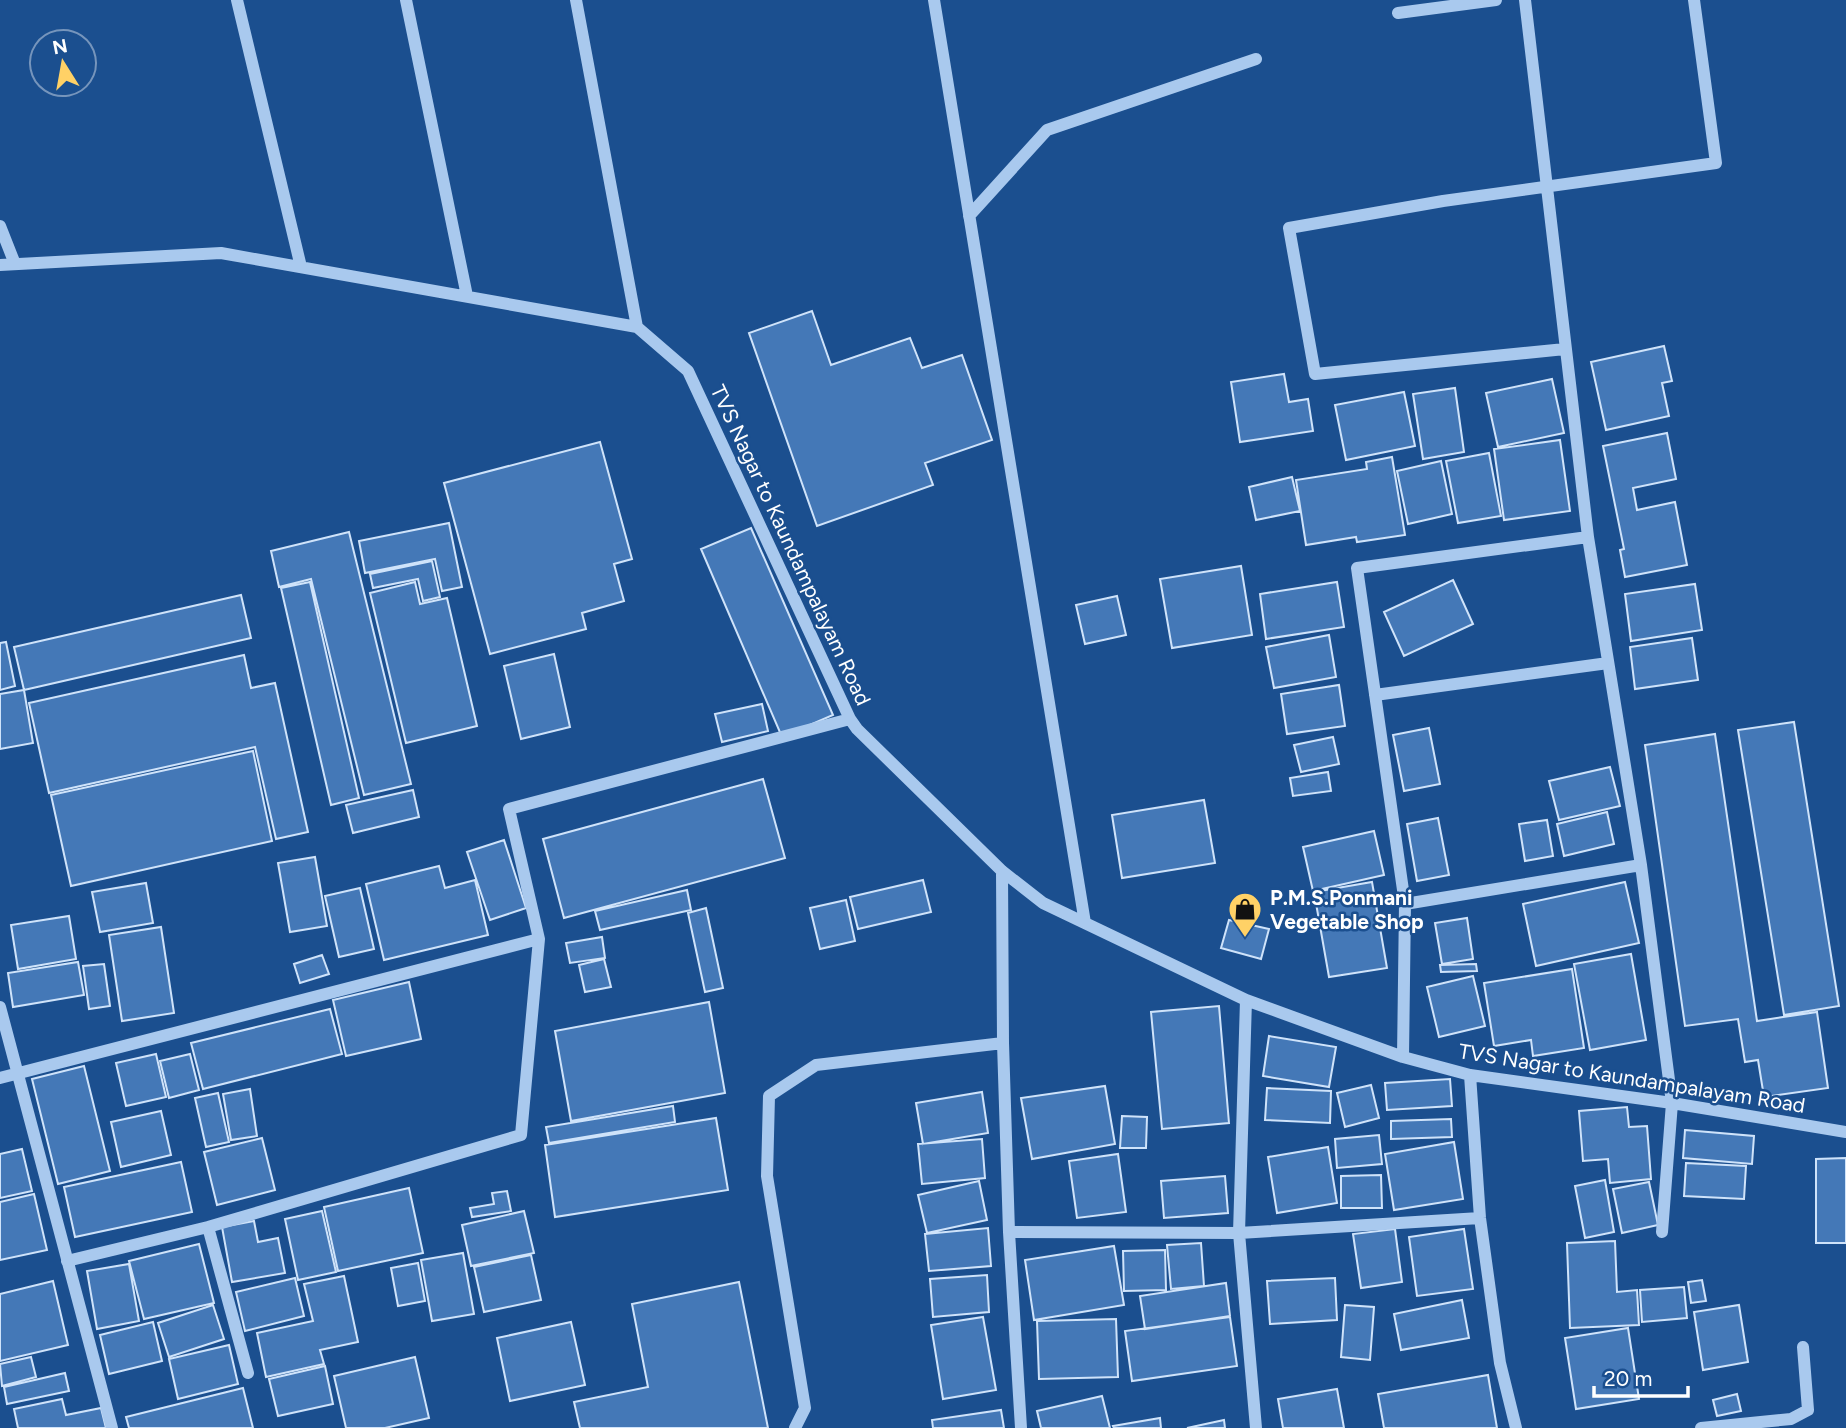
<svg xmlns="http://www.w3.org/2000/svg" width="1846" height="1428" font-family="Figtree,sans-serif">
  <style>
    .building { fill: #4478b7; stroke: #cfe3fa; stroke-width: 2 }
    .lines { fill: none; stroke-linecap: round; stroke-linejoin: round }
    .minor { stroke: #a9c9ee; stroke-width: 12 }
    .labels { text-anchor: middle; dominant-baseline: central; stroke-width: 5; stroke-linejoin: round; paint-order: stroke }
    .street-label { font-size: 21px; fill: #fff; stroke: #1b4f8f }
    .poi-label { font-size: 21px; font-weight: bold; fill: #fff; stroke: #1b4f8f; text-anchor: start }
  </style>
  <rect width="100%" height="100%" fill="#1b4f8f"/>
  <path class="building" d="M812,311l19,54 79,-27 12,30 40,-13 30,85 -67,23 8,22 -116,41 -68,-193z
    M1664,346l8,35 -10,2 7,33 -63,14 -15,-68z
    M1284,374l5,28 19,-3 5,32 -73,11 -9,-60z
    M1552,379l12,54 -66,14 -12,-54z
    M1455,388l9,64 -41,7 -10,-65z
    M1404,392l11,54 -69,14 -11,-55z
    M1667,433l9,46 -43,9 4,22 38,-8 12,63 -62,12 -5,-27 4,-1 -21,-103z
    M1560,440l10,71 -66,9 -10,-71z
    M600,442l32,117 -18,5 10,37 -42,12 4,16 -96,25 -46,-171z
    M1489,453l12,63 -43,7 -12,-62z
    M1392,457l13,78 -48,7 -1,-5 -50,8 -10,-65 71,-11 -1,-7z
    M1441,461l11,53 -44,10 -11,-53z
    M1292,477l8,34 -44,9 -7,-33z
    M449,523l13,64 -20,4 -7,-32 -70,14 -6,-32z
    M751,528l82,187 -51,22 -81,-188z
    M349,532l62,252 -47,11 -53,-216 -32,8 -8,-36z
    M432,561l8,36 -17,4 -5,-22 -45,9 -3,-14z
    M1241,566l11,69 -80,13 -12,-69z
    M1453,580l20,44 -69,32 -20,-44z
    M310,582l49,216 -28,7 -50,-217z
    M415,582l5,22 27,-6 30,128 -71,17 -36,-150z
    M1337,582l7,45 -78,12 -6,-45z
    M1695,584l7,46 -71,11 -6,-47z
    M241,595l10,43 -227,52 -10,-43z
    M1117,596l9,39 -41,9 -9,-39z
    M1329,635l7,42 -62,11 -8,-41z
    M1692,638l6,42 -63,9 -5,-42z
    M6,642l9,44 -15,4v-47z
    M554,654l16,73 -49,12 -17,-73z
    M244,655l7,33 24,-5 33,149 -32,7 -21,-92 -206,46 -20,-90z
    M1339,685l6,41 -58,8 -6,-40z
    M24,690l9,53 -33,6v-55z
    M762,704l6,27 -46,11 -7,-28z
    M1794,722l45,284 -55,9 -46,-285z
    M1429,728l11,56 -36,7 -11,-56z
    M1715,734l42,287 60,-9 11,76 -64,9 -6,-37 -13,2 -7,-43 -53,7 -40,-281z
    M1333,737l6,27 -38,8 -7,-27z
    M253,751l19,90 -201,45 -20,-91z
    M1610,767l10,39 -61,14 -10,-39z
    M1328,772l3,19 -38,5 -3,-18z
    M763,779l22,79 -221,60 -21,-79z
    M413,790l6,27 -66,16 -7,-28z
    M1204,800l11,63 -93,15 -10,-63z
    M1607,812l7,32 -50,12 -7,-32z
    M1438,818l11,57 -32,6 -10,-57z
    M1547,820l6,36 -28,5 -6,-37z
    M1374,831l10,44 -71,16 -10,-44z
    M504,840l22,68 -36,12 -23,-68z
    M315,857l12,69 -37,6 -12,-69z
    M439,866l6,22 30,-8 13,55 -104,25 -18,-76z
    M923,880l8,32 -73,17 -8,-32z
    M1372,882l15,86 -58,9 -15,-85z
    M1625,882l14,61 -103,23 -13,-62z
    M146,883l7,40 -53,9 -8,-40z
    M360,888l14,61 -35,8 -14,-61z
    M687,890l4,20 -91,20 -5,-19z
    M846,900l9,41 -35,8 -10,-41z
    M706,908l17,80 -18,4 -17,-79z
    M69,916l7,43 -58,10 -7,-44z
    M1467,918l6,41 -31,5 -7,-41z
    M1229,920l40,9 -8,30 -40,-11z
    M161,927l13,86 -52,8 -13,-86z
    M602,937l3,21 -35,5 -4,-20z
    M1631,954l15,86 -56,10 -16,-86z
    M322,955l7,19 -29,9 -6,-19z
    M604,959l7,28 -26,5 -6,-27z
    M78,962l6,33 -71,12 -5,-34z
    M104,964l6,42 -21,3 -6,-43z
    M1476,964l1,7 -36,1 -1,-7z
    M1572,969l12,79 -51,8 -2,-16 -37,6 -10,-63z
    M1473,976l12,50 -46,11 -12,-50z
    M409,982l12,57 -75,17 -13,-56z
    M709,1002l16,91 -154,28 -16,-90z
    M1219,1006l10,117 -67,6 -11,-117z
    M330,1009l12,45 -139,35 -12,-46z
    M1269,1036l67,11 -7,40 -66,-11z
    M156,1054l10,43 -40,9 -10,-43z
    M190,1054l9,36 -30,8 -9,-37z
    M84,1066l26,105 -52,13 -26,-105z
    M1450,1079l2,27 -65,4 -2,-27z
    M1371,1085l8,33 -34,9 -8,-34z
    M1105,1086l10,58 -83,15 -11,-61z
    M1267,1088l64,3 -1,32 -65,-3z
    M250,1089l7,47 -26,4 -8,-46z
    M982,1092l6,41 -65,11 -7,-41z
    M218,1093l11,49 -23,5 -11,-49z
    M673,1106l2,16 -126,21 -3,-16z
    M1627,1107l2,20 18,-1 4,53 -41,4 -2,-24 -25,2 -4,-50z
    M161,1111l10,44 -50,12 -10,-45z
    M1122,1116l25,1 -1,31h-26z
    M716,1118l12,72 -173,27 -10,-72z
    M1451,1119l1,18 -61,2v-18z
    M1685,1130l69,6 -2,28 -69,-6z
    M1379,1135l3,29 -45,4 -2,-29z
    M262,1138l13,52 -58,15 -13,-53z
    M982,1139l3,39 -63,6 -4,-40z
    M1454,1142l9,57 -69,11 -9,-56z
    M1328,1147l9,56 -60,10 -9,-56z
    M22,1149l10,42 -32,7v-44z
    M1118,1154l8,58 -49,6 -8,-57z
    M1846,1158v85h-30v-84z
    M181,1162l11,50 -117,25 -11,-50z
    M1686,1163l60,3 -2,33 -60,-3z
    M1381,1175l1,33h-41v-32z
    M1225,1176l3,37 -64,5 -3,-37z
    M1605,1180l9,52 -29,6 -10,-52z
    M979,1181l8,39 -60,13 -9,-38z
    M1649,1182l9,43 -36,8 -9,-44z
    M409,1188l14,65 -85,18 -14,-64z
    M507,1191l4,20 -39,6 -2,-9 24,-4 -2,-11z
    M34,1194l13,56 -47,10v-58z
    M322,1211l14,61 -38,8 -13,-61z
    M524,1211l10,42 -63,13 -9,-41z
    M254,1221l4,21 20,-4 7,35 -53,9 -10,-55z
    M988,1228l3,38 -62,5 -4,-37z
    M1395,1229l7,53 -41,6 -8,-54z
    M1464,1229l9,60 -56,7 -8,-59z
    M1615,1241l2,51 20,-2 2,35 -69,3 -3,-85z
    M1201,1243l3,43 -33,3 -4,-44z
    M199,1244l15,59 -70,16 -15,-58z
    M1114,1246l10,59 -90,15 -9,-60z
    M1165,1250l1,40 -42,1 -1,-40z
    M463,1253l11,61 -42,7 -11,-61z
    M531,1255l10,45 -57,12 -10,-45z
    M418,1263l7,38 -27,5 -7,-38z
    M129,1264l10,57 -42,8 -10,-58z
    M987,1275l2,37 -56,5 -3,-38z
    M344,1276l14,66 -38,8 4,14 -58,13 -9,-44 56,-12 -9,-37z
    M295,1278l9,38 -59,15 -9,-39z
    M1335,1278l2,42 -67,4 -3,-43z
    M1702,1280l4,21 -15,2 -3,-21z
    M53,1281l15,64 -68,16v-67z
    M739,1282l29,146h-188l-6,-26 74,-15 -16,-83z
    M1226,1283l4,33 -85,13 -5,-33z
    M1684,1287l3,31 -45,4 -2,-32z
    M1462,1300l7,38 -68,12 -7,-36z
    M213,1305l11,34 -55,18 -11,-34z
    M1345,1305l29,2 -4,53 -29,-3z
    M1739,1305l9,57 -45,8 -9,-58z
    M983,1317l13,73 -53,9 -12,-74z
    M1230,1317l7,49 -105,15 -7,-50z
    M1116,1319l2,58 -79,2 -2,-58z
    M153,1322l9,39 -53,13 -9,-39z
    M571,1322l14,63 -75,16 -13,-63z
    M1628,1328l11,71 -63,10 -11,-71z
    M229,1345l9,39 -60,15 -9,-40z
    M31,1357l5,20 -34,9 -2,-22z
    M415,1357l14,61 -44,10h-39l-12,-52z
    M325,1366l8,38 -55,12 -9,-37z
    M65,1373l4,18 -62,13 -3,-17z
    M1488,1375l9,53h-113l-6,-34z
    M243,1388l10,40h-124l-3,-11z
    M1337,1389l7,39h-61l-5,-29z
    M1737,1394l4,17 -24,5 -4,-16z
    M1102,1396l8,32h-69l-4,-17z
    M62,1399l4,16 35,-7 5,20h-88l-4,-19z
    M1001,1410l3,18h-71l-1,-8z
    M1160,1418l1,10h-47l-1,-2z
    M1224,1420l1,8h-38z"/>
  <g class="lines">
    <path class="minor" d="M237,0l64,267
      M406,0l61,296
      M576,0l61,327
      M934,0l151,923
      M1525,0l63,537 53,328 31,238 -10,129
      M1398,13l98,-13
      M969,216l78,-86 209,-71
      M0,226l15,38
      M0,265l221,-12 416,74 51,44 162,348 7,10 145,142 41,32 203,97 157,57 67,18 202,28 174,29
      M1565,349l-250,25 -26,-146 154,-27 273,-38 -22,-163
      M1375,695l233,-32
      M1002,871l1,172 6,189 12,196
      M1405,904l236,-39
      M1246,1000l-7,233 17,195
      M0,1007l112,421
      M1403,1057l2,-153 -48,-336 231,-31
      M1470,1075l10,143 20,145 16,65
      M0,1078l539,-139 -30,-130 341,-90
      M208,1227l40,146
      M1009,1232l230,1 241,-15
      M67,1261l141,-34 313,-92 18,-196
      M795,1428l10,-20 -38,-232 2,-80 47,-31 187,-22
      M1701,1428l90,-9 17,-9 -5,-63"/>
  </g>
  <defs>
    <symbol id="shop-pin" viewBox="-11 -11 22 30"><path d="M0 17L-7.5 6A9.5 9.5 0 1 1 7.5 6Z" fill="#ffd166" stroke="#1b4f8f"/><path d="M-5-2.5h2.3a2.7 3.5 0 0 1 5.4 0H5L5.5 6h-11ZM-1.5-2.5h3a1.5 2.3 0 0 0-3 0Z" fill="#111"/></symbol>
  </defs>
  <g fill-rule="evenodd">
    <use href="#shop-pin" x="1226" y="890" width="38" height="52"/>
  </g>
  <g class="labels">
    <g class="street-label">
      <text transform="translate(791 545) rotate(65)">TVS Nagar to Kaundampalayam Road</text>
      <text transform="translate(1632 1078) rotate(9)">TVS Nagar to Kaundampalayam Road</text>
    </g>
    <g class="poi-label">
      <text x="1270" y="897">P.M.S.Ponmani<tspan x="1270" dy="24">Vegetable Shop</tspan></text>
    </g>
  </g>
  <g transform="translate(63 63) rotate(349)"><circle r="33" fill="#1b4f8f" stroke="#7695bc" stroke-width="2"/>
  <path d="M0-5L12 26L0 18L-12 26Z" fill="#ffd166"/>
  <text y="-10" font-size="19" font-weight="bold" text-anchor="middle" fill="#ffffff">N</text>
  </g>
  <path d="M1594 1386v10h94v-10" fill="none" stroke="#ffffff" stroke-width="3.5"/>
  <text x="1604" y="1386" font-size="21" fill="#ffffff" stroke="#1b4f8f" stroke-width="5" paint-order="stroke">20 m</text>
</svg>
